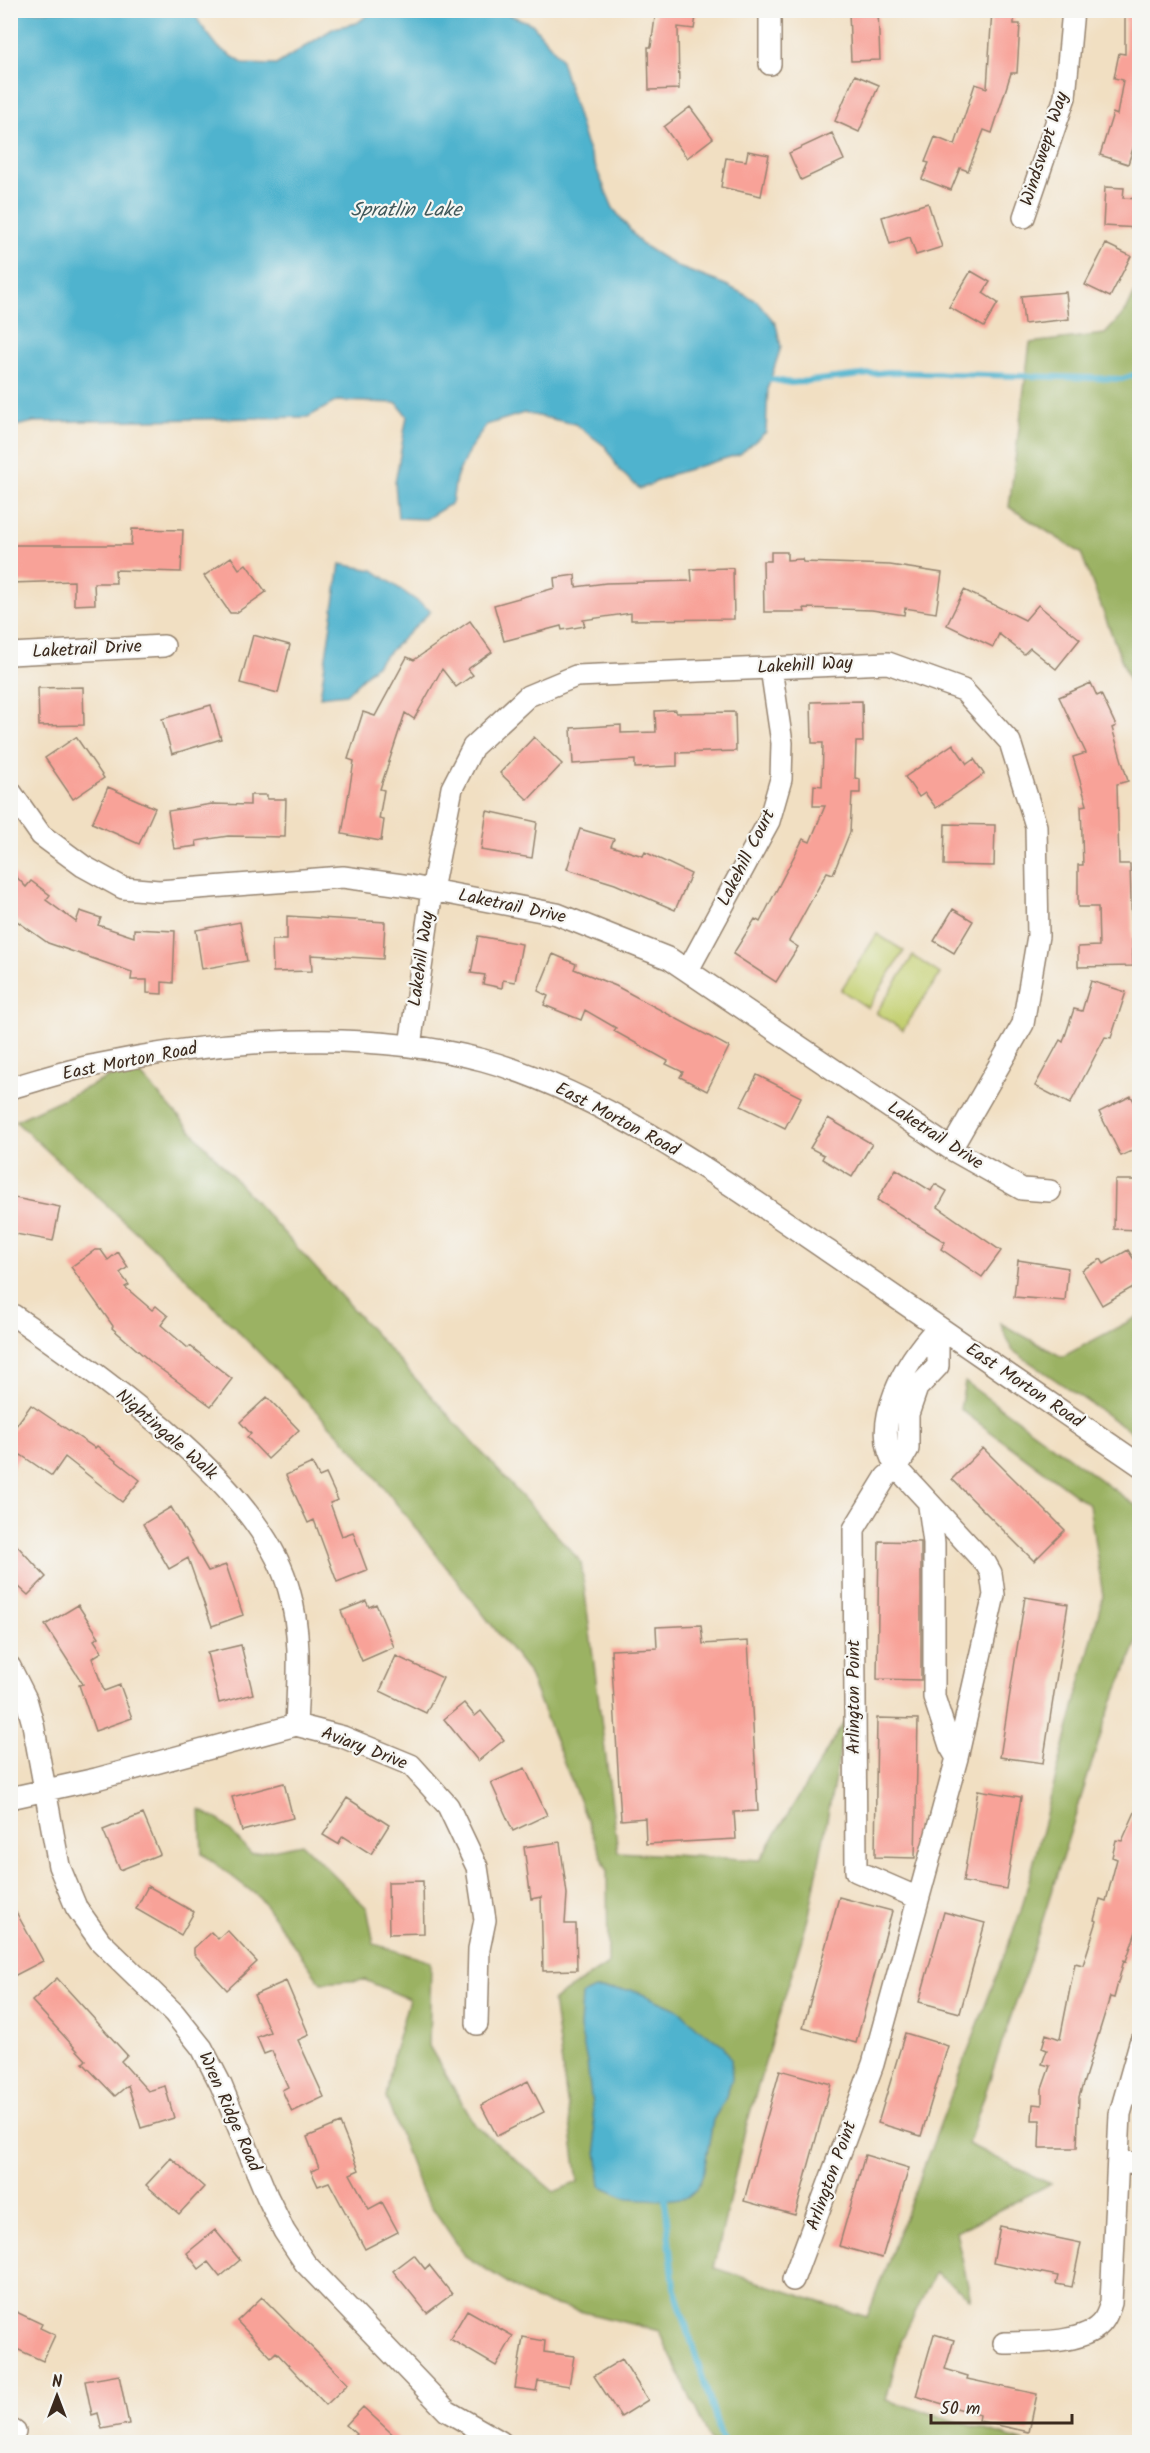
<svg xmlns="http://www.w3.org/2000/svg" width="1150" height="2453" font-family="Kalam,sans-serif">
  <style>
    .green { fill: #c4d072; stroke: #807d48; stroke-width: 1.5 }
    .forest { fill: #9bb264; stroke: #6b6e41; stroke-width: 1.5 }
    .water { fill: #50b3ce; stroke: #466e76; stroke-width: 1.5 }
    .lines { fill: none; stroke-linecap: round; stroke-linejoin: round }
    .stream { stroke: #50b3ce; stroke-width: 6 }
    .building { fill: #f8a298 }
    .minor-casing { stroke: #968470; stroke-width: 24 }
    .minor { stroke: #fff; stroke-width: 21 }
    .labels { text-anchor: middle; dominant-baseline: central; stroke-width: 4.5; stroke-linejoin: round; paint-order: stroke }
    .street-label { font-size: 18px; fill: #3b2a1e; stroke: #f6f6f2 }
    .water-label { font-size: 20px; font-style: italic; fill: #425a5c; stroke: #f6f6f2 }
  </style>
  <rect width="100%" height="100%" fill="#f6f6f2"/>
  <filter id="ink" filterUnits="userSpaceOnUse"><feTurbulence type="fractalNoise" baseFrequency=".0167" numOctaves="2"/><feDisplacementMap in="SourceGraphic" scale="12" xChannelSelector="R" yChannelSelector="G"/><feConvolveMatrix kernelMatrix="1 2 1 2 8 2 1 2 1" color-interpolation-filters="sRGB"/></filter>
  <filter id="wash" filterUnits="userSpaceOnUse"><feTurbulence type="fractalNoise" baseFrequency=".008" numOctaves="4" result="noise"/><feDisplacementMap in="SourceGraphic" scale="24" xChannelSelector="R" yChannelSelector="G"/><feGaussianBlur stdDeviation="1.35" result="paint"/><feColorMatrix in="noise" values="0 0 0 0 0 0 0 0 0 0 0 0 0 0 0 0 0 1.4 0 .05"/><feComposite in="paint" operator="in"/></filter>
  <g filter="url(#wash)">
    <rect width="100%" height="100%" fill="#f1dfc2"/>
    <path class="green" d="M877,934l27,17 -36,57 -27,-18z
      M913,956l27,18 -37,56 -27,-17z"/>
    <path class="forest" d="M1139,284v465l-7,-61 -51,-135 -72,-46 21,-164 75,-9 21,-23z
      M133,1066l448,496 37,290 142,8 86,-141 -37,196 -64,215 -31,138 153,49 154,-406 82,-315 -14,-91 -129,-96 5,-27 174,126v129l-33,81 -76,242 -62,184 82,40 -94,48 15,67 -36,-26 -34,68 -15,59 139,42h-314l-52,-111 -124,-31 -70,-44 -44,-65 -35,-93 7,-43 16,-56 -44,-19 -44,3 -61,-85 -58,-45 -2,-43 22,12 29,32 51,-10 65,64 7,36 57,18 -2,84 46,79 79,67 24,-10 -25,-182 55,-36 -1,-94 -80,-200 -172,-219 -170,-174 -170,-156z
      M1139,1316v121l-127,-87 -12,-27 62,34z"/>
    <path class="water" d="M10,11h183l8,14 18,23 25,16 32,1 58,-37 23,-5 16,-12h127l32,13 28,33 26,87 27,64 28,36 37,23 48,18 31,16 19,23 5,23 -13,40 -2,45 -26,22 -67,20 -33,15 -21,-19 -13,-23 -31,-23 -51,-11 -38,12 -17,25 -13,28 -4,25 -26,16 -28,-1 -3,-35 12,-67 -10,-13 -60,-2 -29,16 -274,5 -23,5z
      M340,564l33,6 58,41 -85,83 -26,3z
      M595,1989l38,1 46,20 18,17 26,18 8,14 1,20 -8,23 -11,18 -9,51 -7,18 -10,8 -22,3 -37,-2 -27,-12 -14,-124 -7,-34 2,-33z"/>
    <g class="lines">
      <path class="stream" d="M770,379l21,4 97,-11 234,7 18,-6
        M665,2200l9,87 49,155"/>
    </g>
    <g id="blocks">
      <path class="building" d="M656,10h41l-3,19 -16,-2 1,62 -30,1 -1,-43h3z
        M992,10h22v14h6l-3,49h-6l-19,60 -8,-3 -16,41 -8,-3 -9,22 -29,-11 7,-16 -4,-1 10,-25 20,8 20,-61 12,4z
        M1125,10h15v117l-12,37 -28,-9 13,-42 4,2 6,-35 -9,-2 5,-25 6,1z
        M878,11l2,49 -29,1 -2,-49z
        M855,75l24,10 -20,47 -24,-11z
        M690,107l23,31 -26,20 -23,-31z
        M832,133l12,27 -43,20 -12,-27z
        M748,151l21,4 -8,41 -40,-9 5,-29 20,3z
        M1105,187l19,1 -1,10 17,1v29l-37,-2z
        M928,203l14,44 -26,8 -6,-18 -20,7 -8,-27z
        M1106,244l25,12 -21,41 -25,-12z
        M971,271l19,11 -7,11 15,10 -14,24 -35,-20z
        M1066,292l3,27 -45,5 -3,-28z
        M132,529l51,1 -2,42 -66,-2 1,13h-22l1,21 -21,1v-24l-64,2v-38h121z
        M771,552h16v8l15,-1 1,3 87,3 52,8 -6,40 -31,-5 -1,7 -32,-5 -68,-2 1,4h-41l-1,-51h8z
        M231,557l8,12 7,-5 20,28 -30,21h-6l-26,-37z
        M733,568l1,51 -103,1v-7l-48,7 2,6 -23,4 -1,-4 -57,15 -10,-36 61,-17 -1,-10 21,-3 1,12 30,-4 86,-2 -1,-12z
        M964,590l61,30 13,-15 42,34 -24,30 -26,-21 -6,6 -25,-20 -6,13 -46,-22z
        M470,621l22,31 -24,17 5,6 -17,12 -14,-18 -28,50 -9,-6 -25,76 4,1 -5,29 5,1 -3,21 -39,-7 12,-73 -6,-2 15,-47 12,4 32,-59 7,3z
        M253,635l37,10 -12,48 -38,-10z
        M1091,683l6,13 4,-2 15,32 -4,2 16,53 -11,3 2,80h11l3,102 -55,1v-20l21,-1 -1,-39h-20v-42h5l-2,-59 6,-1 -14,-48 13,-4 -27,-56z
        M83,687l1,38 -45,1 -1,-38z
        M862,701l1,41h-7l-1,36 5,1v14h-8l-2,39 -17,42 -6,-2 -38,69 9,6 -22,35 -43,-28 22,-35 5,3 43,-83 7,3 15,-36h-12l1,-21 8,1 1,-43h-11l-1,-41z
        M211,705l10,34 -49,15 -10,-35z
        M676,710v3l59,-1 1,39 -59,2v13l-42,2v-8l-62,4 -2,-36 50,-3v8l35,-1 -1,-21z
        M76,737l28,41 -31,21 -28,-41z
        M534,737l28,27 -34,36 -28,-27z
        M953,744l14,20 7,-5 10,15 -48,34 -11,-15 -6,4 -14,-20z
        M108,787l47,21 -16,36 -47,-21z
        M250,795h17v4h19l-1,38 -57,-1 -32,5 1,5 -23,3 -6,-38 44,-7 38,1z
        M487,811l50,11 -5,36 -51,-8z
        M945,824l50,1 -1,41 -50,-1z
        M580,829l34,10 -3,7 32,10 2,-4 46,22 -16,36 -60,-26 -48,-15z
        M10,870l16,17 5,-6 19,14 -4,5 30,22 4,-11 21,7 -3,7 36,12v-8l41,2 -2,52 -11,-1v12l-15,-1v-13h-16l1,-8 -84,-29 -38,-27z
        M953,909l20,12 -19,32 -20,-12z
        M287,916l98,6 -2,37 -72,-4 1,16 -39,1 -1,-32h15z
        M240,922l7,39 -45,8 -6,-39z
        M478,936l44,8 -7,38 -12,-2 -1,8 -19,-4 2,-9 -14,-2z
        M553,954l23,10 -2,5 42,17 113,61 -22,44 -27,-14 3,-5 -17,-8 2,-3 -54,-30 2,-3 -31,-18 -4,10 -37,-15 4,-9 -10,-5z
        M1091,981l35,11 -15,46 -6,-1 -35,67 -35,-18 25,-46 3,2 11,-33 8,2z
        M757,1075l44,22 -16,31 -44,-22z
        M1131,1096l9,16v35l-19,9 -22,-44z
        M828,1118l44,26 -20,33 -30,-18 2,-4 -14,-7z
        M896,1169l35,22 4,-7 12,7 -9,16 63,44 -19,26 -41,-28 4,-7 -68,-42z
        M1115,1180h25v50l-26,-1z
        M10,1197l50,10 -7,34 -43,-8z
        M95,1250h6l7,10 10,-8 10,15 -8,6 9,12 -4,2 27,23 4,-4 12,10 -7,9 27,23 2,-2 42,33 -21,27 -60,-44 -39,-34 1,-2 -42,-59z
        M1128,1250l12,19v14l-38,22 -20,-35 19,-11 3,5z
        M1018,1260l50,8 -3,33 -51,-4z
        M267,1397l32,33 -31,29 -21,-22 4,-3 -11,-12z
        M31,1405l64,43 2,-2 43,34 -18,22 -57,-45 -13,19 -31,-21 -11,16v-37z
        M983,1448l82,82 -31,31 -82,-82z
        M312,1463l7,14 7,-3 12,26 -8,3 12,33 11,-4 14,38 -30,12 -23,-62 -6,3 -22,-48z
        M171,1507l37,64 18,-6 17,50 -31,11 -24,-68 -19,11 -26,-45z
        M10,1538l36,39 -18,18 -18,-16z
        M879,1541l42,1v138l-44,-1z
        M1025,1597l43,7 -25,159 -43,-6z
        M366,1601l3,6 7,-3 18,43 -32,14 -21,-50z
        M78,1605l21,32 -5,3 8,12 -10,6 12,33 16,-6 12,33 -37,13 -16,-46 4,-1 -38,-59z
        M701,1625l2,19 45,-3 10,170 -24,1 2,27 -90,5 -1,-26 -24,2 -10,-170 46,-2 -1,-21z
        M241,1645l12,49 -34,9 -12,-50z
        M396,1656l47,22 -17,35 -46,-22z
        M464,1703l11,13 6,-5 23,29 -26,21 -34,-42z
        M877,1718l41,1 -3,139 -40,-1z
        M525,1768l22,47 -34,16 -22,-48z
        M284,1783l9,35 -51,13 -10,-34z
        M978,1790l43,7 -15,92 -43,-7z
        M347,1798l42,27 -18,29 -28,-18 -5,8 -15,-9z
        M1140,1801v119l-14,41 -2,-1 -10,38 -4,-1 -31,100 -2,51h-38l1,-28h-8l1,-16 9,1v-16l8,-23 -8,-2 5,-14 -5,-2 4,-14 14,5 15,-76 8,2 14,-44 -3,-1 6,-21 6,2 11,-42 -5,-2 4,-17 6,1z
        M143,1814l17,40 -40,16 -17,-40z
        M560,1842l7,52 -2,30h11l1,46 -34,1 -2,-74 -10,2 -7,-52z
        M423,1881l1,52 -35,1 -1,-52z
        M148,1886l46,26 -13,23 -45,-26z
        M839,1897l53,14 -36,132 -53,-15z
        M10,1901l33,60 -33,17z
        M944,1912l41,11 -25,90 -41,-11z
        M227,1930l30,32 -30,28 -33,-36v-6l17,-16 7,7z
        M57,1978l70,77 -6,6 27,30 17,-5 9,32 -33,10 -13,-43 -13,11 -32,-33 3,-3 -54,-59z
        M286,1981l23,54 -11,5 26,57 -32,15 -10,-22 6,-3 -16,-36 -8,3 -7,-17 13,-5 -16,-37z
        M905,2033l43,13 -27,90 -43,-13z
        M780,2070l51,14 -36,131 -51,-14z
        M528,2081l16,31 -47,24 -16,-31z
        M340,2123l19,47 -9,4 19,35 13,-7 16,30 -33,17 -36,-67 -11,4 -7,-15 8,-3 -12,-31z
        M865,2155l44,13 -27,90 -43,-12z
        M171,2158l33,29 -25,27 -33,-29z
        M1000,2226l81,17 -9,44 -16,-3 2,-8 -65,-13z
        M215,2230l25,30 -20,17 -12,-15 -9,7 -12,-16z
        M414,2255l11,14 4,-4 23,29 -25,19 -34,-42z
        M262,2297l86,87 -22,21 -50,-53 -5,5 -34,-36z
        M10,2309l32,15 -2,4 15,7 -12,26 -33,-15z
        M467,2310l46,26 -17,30 -46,-27z
        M934,2334l20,6 -9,29 23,7 -1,3 70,15 -8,38 -50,-11 1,-6 -64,-19z
        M523,2337l22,4 -1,11 30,4 -5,30 -31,-5 -2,10 -21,-3z
        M622,2359l26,41 -27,17 -27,-41z
        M119,2375l10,49 -27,5 -4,-16 -6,2 -7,-34z
        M363,2407l38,35h-53l8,-8 -10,-9z"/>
    </g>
  </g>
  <g filter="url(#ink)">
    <use href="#blocks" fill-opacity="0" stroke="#968470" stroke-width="1.5"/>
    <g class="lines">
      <defs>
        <path id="minor" d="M770,64v-54
          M1024,217l41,-120 8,-87
          M10,654l154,-8
          M10,791l31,44 42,31 40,22 36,3 184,-14 67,9 147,28 113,45 281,190 71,40 28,2
          M688,970l81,-149 12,-42 1,-36 -11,-75
          M410,1046l22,-156 20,-102 21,-41 55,-51 48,-20 312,-13 75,27 47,52 26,84 2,110 -15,88 -72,125
          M10,1088c29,-8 57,-18 86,-23 119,-25 268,-37 387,-5 118,32 244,122 345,191 104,72 208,143 312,214
          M13,1315c86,61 248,170 276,275 13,44 9,90 7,135
          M929,1506l5,37v154l16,49 7,12
          M10,1667l16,32 7,25 26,142 17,41 24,34 74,72 28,35 19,37 46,111 17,35 21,32 142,148 54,31
          M10,1798l86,-19 200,-54 47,12 68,28 37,41 29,61 8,53 -6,29 -2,75
          M918,1898l-62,-27 -2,-342 32,-52 11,-9 11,-19v-35l9,-26 21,-22v-39
          M1118,2161l22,2
          M793,2280l80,-216 84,-306 37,-163 -3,-22 -5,-9 -89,-96c-30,-44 10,-108 41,-141
          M1004,2343c27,-1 82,2 99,-22 4,-5 6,-12 8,-18l9,-189 20,-71
          M10,2429l5,3"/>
      </defs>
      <use href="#minor" class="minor-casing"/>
      <use href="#minor" class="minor"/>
    </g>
  </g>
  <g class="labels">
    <g class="street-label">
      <text transform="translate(1045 149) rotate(-72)">Windswept Way</text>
      <text transform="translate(87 650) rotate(-3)">Laketrail Drive</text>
      <text transform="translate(805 666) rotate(-3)">Lakehill Way</text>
      <text transform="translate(747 858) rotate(-63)">Lakehill Court</text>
      <text transform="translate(512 907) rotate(12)">Laketrail Drive</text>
      <text transform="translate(422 959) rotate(-82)">Lakehill Way</text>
      <text transform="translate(130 1062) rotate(-11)">East Morton Road</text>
      <text transform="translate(617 1120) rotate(28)">East Morton Road</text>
      <text transform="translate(935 1136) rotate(33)">Laketrail Drive</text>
      <text transform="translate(1024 1386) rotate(34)">East Morton Road</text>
      <text transform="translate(166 1435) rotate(41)">Nightingale Walk</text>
      <text transform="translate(854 1697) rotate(-90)">Arlington Point</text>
      <text transform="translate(364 1749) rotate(21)">Aviary Drive</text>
      <text transform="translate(229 2112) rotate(66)">Wren Ridge Road</text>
      <text transform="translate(832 2176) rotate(-70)">Arlington Point</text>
    </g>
    <g class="water-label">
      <text x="406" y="211">Spratlin Lake</text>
    </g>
  </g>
  <rect width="1150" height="2453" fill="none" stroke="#f6f6f2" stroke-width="36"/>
  <g transform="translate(57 2396)" stroke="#f6f6f2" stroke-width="4.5" paint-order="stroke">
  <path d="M0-4.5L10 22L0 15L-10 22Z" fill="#3b2a1e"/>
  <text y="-9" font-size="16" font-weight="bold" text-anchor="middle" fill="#3b2a1e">N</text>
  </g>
  <path d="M931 2414v9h141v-9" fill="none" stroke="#3b2a1e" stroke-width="3"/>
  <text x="940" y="2414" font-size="18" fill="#3b2a1e" stroke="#f6f6f2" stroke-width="4.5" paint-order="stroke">50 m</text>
</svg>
